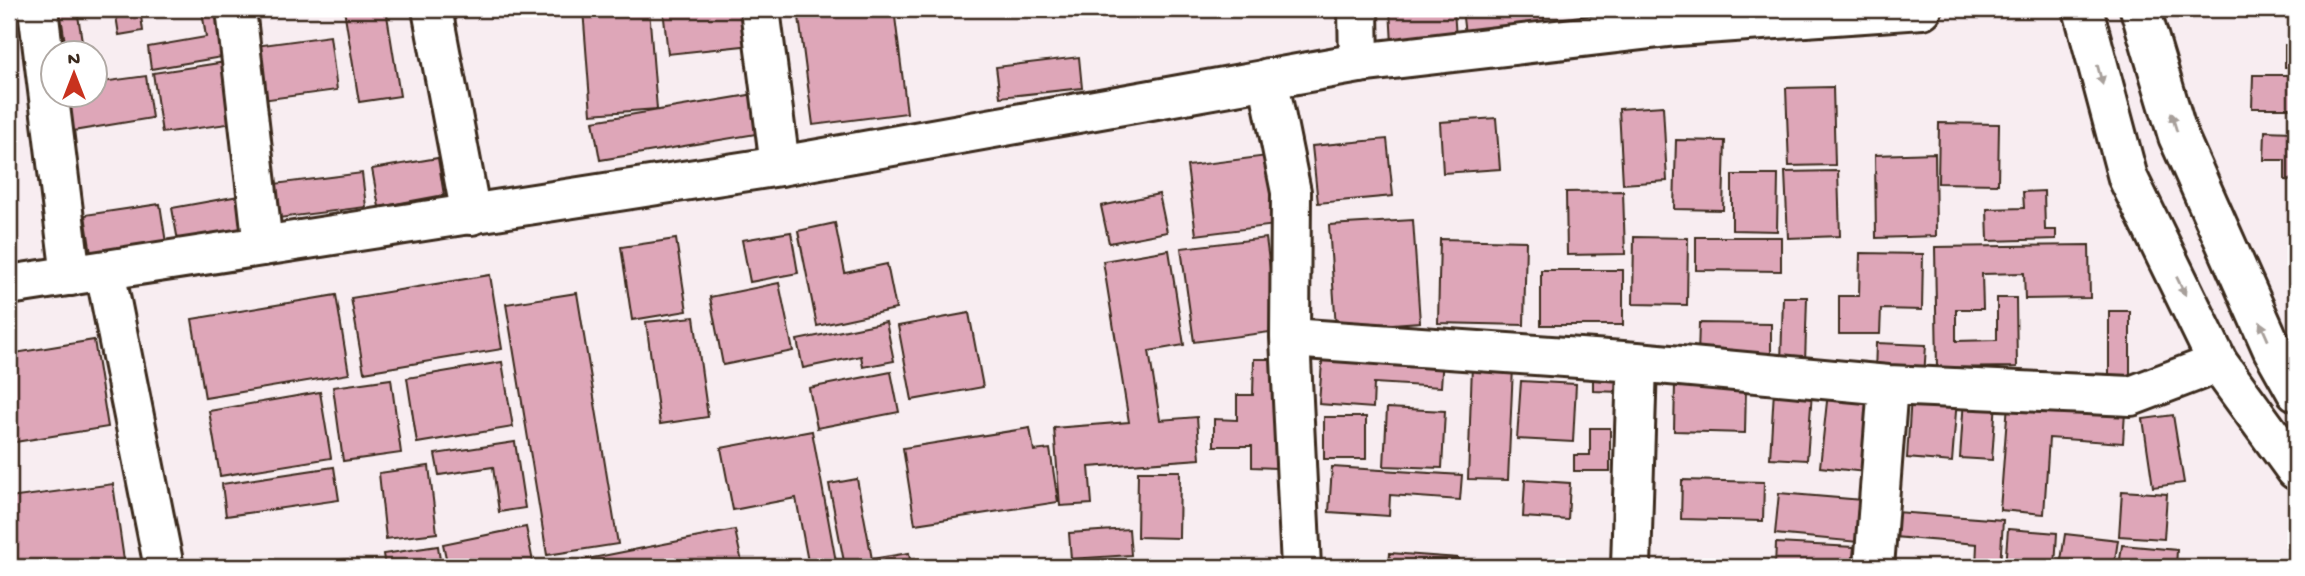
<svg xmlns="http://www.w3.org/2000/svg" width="2305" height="576" font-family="'Gochi Hand',sans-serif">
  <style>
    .building { fill: #dea6b8; stroke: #3b2a1e; stroke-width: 2 }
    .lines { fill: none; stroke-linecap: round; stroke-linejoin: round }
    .street-casing { stroke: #3b2a1e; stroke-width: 44 }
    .secondary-casing { stroke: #3b2a1e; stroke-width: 44 }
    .street { stroke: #fff; stroke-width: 38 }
    .secondary { stroke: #fff; stroke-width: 38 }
    .oneway { fill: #a79f9a }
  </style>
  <rect width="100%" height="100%" fill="#f8edf1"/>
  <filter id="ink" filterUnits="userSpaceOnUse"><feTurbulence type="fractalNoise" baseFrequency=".0143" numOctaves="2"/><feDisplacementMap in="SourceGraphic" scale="14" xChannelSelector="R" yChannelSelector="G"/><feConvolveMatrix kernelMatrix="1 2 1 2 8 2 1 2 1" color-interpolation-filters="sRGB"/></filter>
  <g filter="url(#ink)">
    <path class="building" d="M60,9h17l5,32 -17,2z
      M115,9h25l3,22 -24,4z
      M219,9l20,45 -88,15 -3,-22 58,-10 -4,-26z
      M344,9h42l14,87 -41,6z
      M583,9h66l8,100 -66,5z
      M663,9h85l4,36 -84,9z
      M798,9h96l13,104 -94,12z
      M1390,9h64l2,30 -64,5z
      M1462,9h81l2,18 -80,8z
      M330,36l7,54 -75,10 -7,-54z
      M2285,45h11v22h-11z
      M1079,57l3,31 -82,9 -4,-30z
      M226,62l9,61 -73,10 -9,-60z
      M2253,75h43v106l-11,-1v-20h-21l1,-29 28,1v-24h-41z
      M146,76l6,42 -79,13 -6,-37h27v-11z
      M1833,87l2,78 -46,1 -3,-78z
      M761,93l7,39 -168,28 -7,-39z
      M1663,106l4,75 -44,3 -4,-75z
      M1496,118l4,51 -57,4 -3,-51z
      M1939,123l60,1 -1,60 -60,-1z
      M1387,139l6,57 -75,7 -6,-57z
      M1676,140l49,1 -2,69 -49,-1z
      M1935,153l1,83 -60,2 -1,-83z
      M1267,156l9,69 -80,10 -9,-69z
      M438,158l6,37 -65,12 -7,-38z
      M1838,171l2,65 -52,2 -3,-66z
      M362,173l4,34 -87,11 -5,-34z
      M1732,175h46l-1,56 -45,-1z
      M1623,191l2,63 -58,1 -1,-63z
      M2044,191l1,39h11v9l-68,2 -1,-32 37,-1 -1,-16z
      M250,194l6,33 -78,14 -6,-33z
      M1159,194l8,38 -58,11 -8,-37z
      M160,204l6,39 -75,11 -6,-39z
      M1413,220l7,102 -84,6 -7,-103z
      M835,223l10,50 42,-9 9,45 -79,17 -19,-95z
      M791,232l7,41 -48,9 -8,-42z
      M1634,237l54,1 -1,67 -54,-1z
      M1696,237h85v34l-85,-1z
      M1266,238l12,93 -84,11 -13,-94z
      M676,239l11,72 -55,9 -11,-73z
      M1440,239l86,2 -2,84 -86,-2z
      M2089,245l1,53 -65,1 -1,-26 -42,1 1,35h-27v32l41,-1v-42h19l1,69 -80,1 -2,-121z
      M1169,250l15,95 -35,6 11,69 37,-3 3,42 -111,8 3,37 -32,2 -6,-78 75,-6 -26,-161z
      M1860,253l63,1 -1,56 -41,-1 -1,25h-41v-38h20z
      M1541,270h82v55h-82z
      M490,275l12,74 -138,23 -13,-74z
      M779,283l14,68 -70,14 -13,-68z
      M577,293l41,251 -71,11 -41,-251z
      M336,295l13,79 -144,24 -13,-79z
      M1783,297h24l-2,66h-24z
      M2109,311h21v75h-21z
      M969,313l14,74 -71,13 -14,-74z
      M694,317l14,100 -48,7 -14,-102z
      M886,322l8,39 -31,6 -2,-11 -58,12 -6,-28z
      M1699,323l72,1v34l-73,-1z
      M94,340l14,87 -99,16v-89z
      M1876,343l50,2 -2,32 -49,-2z
      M1323,348l120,8 -2,31 -67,-4 -1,25 -54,-4z
      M1254,359h24l-1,109 -25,-1v-21h-38v-27l23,1v-25h16z
      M502,362l11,65 -96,16 -10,-65z
      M1472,365l41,2 -5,113 -40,-1z
      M891,372l8,40 -82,16 -8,-40z
      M1593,378h29l-1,14 -28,-1z
      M391,379l10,74 -58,8 -10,-74z
      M1521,381l55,3 -3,58 -56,-3z
      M1675,383l71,2 -1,48 -71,-2z
      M1774,390l38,2 -5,68 -37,-2z
      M320,392l11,66 -111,18 -11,-65z
      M1828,392l45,4 -8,76 -45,-5z
      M1911,396l46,3 -5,63 -45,-4z
      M1964,399l32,2 -4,59 -32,-2z
      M2008,403l117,9 -2,31 -74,-5 -5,76 -44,-4z
      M1387,408l58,3 -3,57 -58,-2z
      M2173,415l11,68 -31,4 -10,-68z
      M1324,417h42v42h-42z
      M1030,428l4,23 16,-2 8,53 -143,22 -12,-76z
      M1590,428h20v43h-36v-16h16z
      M812,431l25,136h-28l-13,-69 -63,12 -12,-62z
      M515,442l10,66 -26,4 -6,-45 -54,8 -4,-21z
      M429,466l8,67 -51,6 -7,-66z
      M334,467l5,33 -113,16 -4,-32z
      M1332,467l130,8 -2,25 -70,-5 -1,21 -60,-4z
      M1138,471h42l-1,67 -42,-1z
      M857,479l15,80 37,-6 2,14h-66l-16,-83z
      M1525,480l45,3 -2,37 -45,-3z
      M1682,480l82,2 -1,39 -82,-2z
      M113,484l12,83h-108l-8,-69z
      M2122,491l45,3 -3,45 -45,-3z
      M1779,493l83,7 -4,42 -83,-8z
      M1896,512l107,8 -3,47h-24l1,-23 -83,-7z
      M526,527l8,40h-86l-5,-23z
      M1129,529l2,26 -60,4 -2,-26z
      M2008,529l49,4 -2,34h-50z
      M735,530l8,37h-180l-1,-3z
      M2065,534l53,6 -4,27h-54z
      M1776,543l78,4 -2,20h-77z
      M2122,545l55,5 -1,17h-57z
      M438,546l3,21h-56l-2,-13z
      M1390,553l68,5v9h-69z
      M348,559l1,8h-71z
      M1681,559l87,6v2h-88z"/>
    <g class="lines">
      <defs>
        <path id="street" d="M38,9l33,267
          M236,9l27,237
          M432,9l39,206
          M760,9l20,157
          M1358,9l1,54
          M1268,78l23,114 -1,146 11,229
          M105,271l59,296
          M1290,338l347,24 251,23 243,11 87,-33
          M1631,567l6,-205
          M1874,567l14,-182"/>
        <path id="secondary" d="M2083,9l45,169 90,185 78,107
          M2140,9l38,127 95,214 23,41
          M9,285l771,-119 579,-103 318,-37 245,-17"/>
      </defs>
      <use href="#street" class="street-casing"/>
      <use href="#secondary" class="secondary-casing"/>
      <use href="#street" class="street"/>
      <use href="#secondary" class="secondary"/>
    </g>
    <defs><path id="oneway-solid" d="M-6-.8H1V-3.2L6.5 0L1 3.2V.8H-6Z" transform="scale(1.75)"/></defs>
    <g class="oneway">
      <use href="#oneway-solid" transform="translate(2100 75) rotate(75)"/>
      <use href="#oneway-solid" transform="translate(2174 122) rotate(-107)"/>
      <use href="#oneway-solid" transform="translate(2181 286) rotate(64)"/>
      <use href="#oneway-solid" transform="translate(2264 331) rotate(-114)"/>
    </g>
  </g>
  <rect width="2305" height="576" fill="none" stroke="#fff" stroke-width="35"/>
  <rect x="18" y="18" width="2270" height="541" fill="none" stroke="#3b2a1e" stroke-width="2.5" filter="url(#ink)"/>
  <g transform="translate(74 74)"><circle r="33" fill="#ffffff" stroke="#b1aaa5" stroke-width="2"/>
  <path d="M0-5L12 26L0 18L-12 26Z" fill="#c8321e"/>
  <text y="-10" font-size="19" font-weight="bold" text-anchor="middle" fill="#3b2a1e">N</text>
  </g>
</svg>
